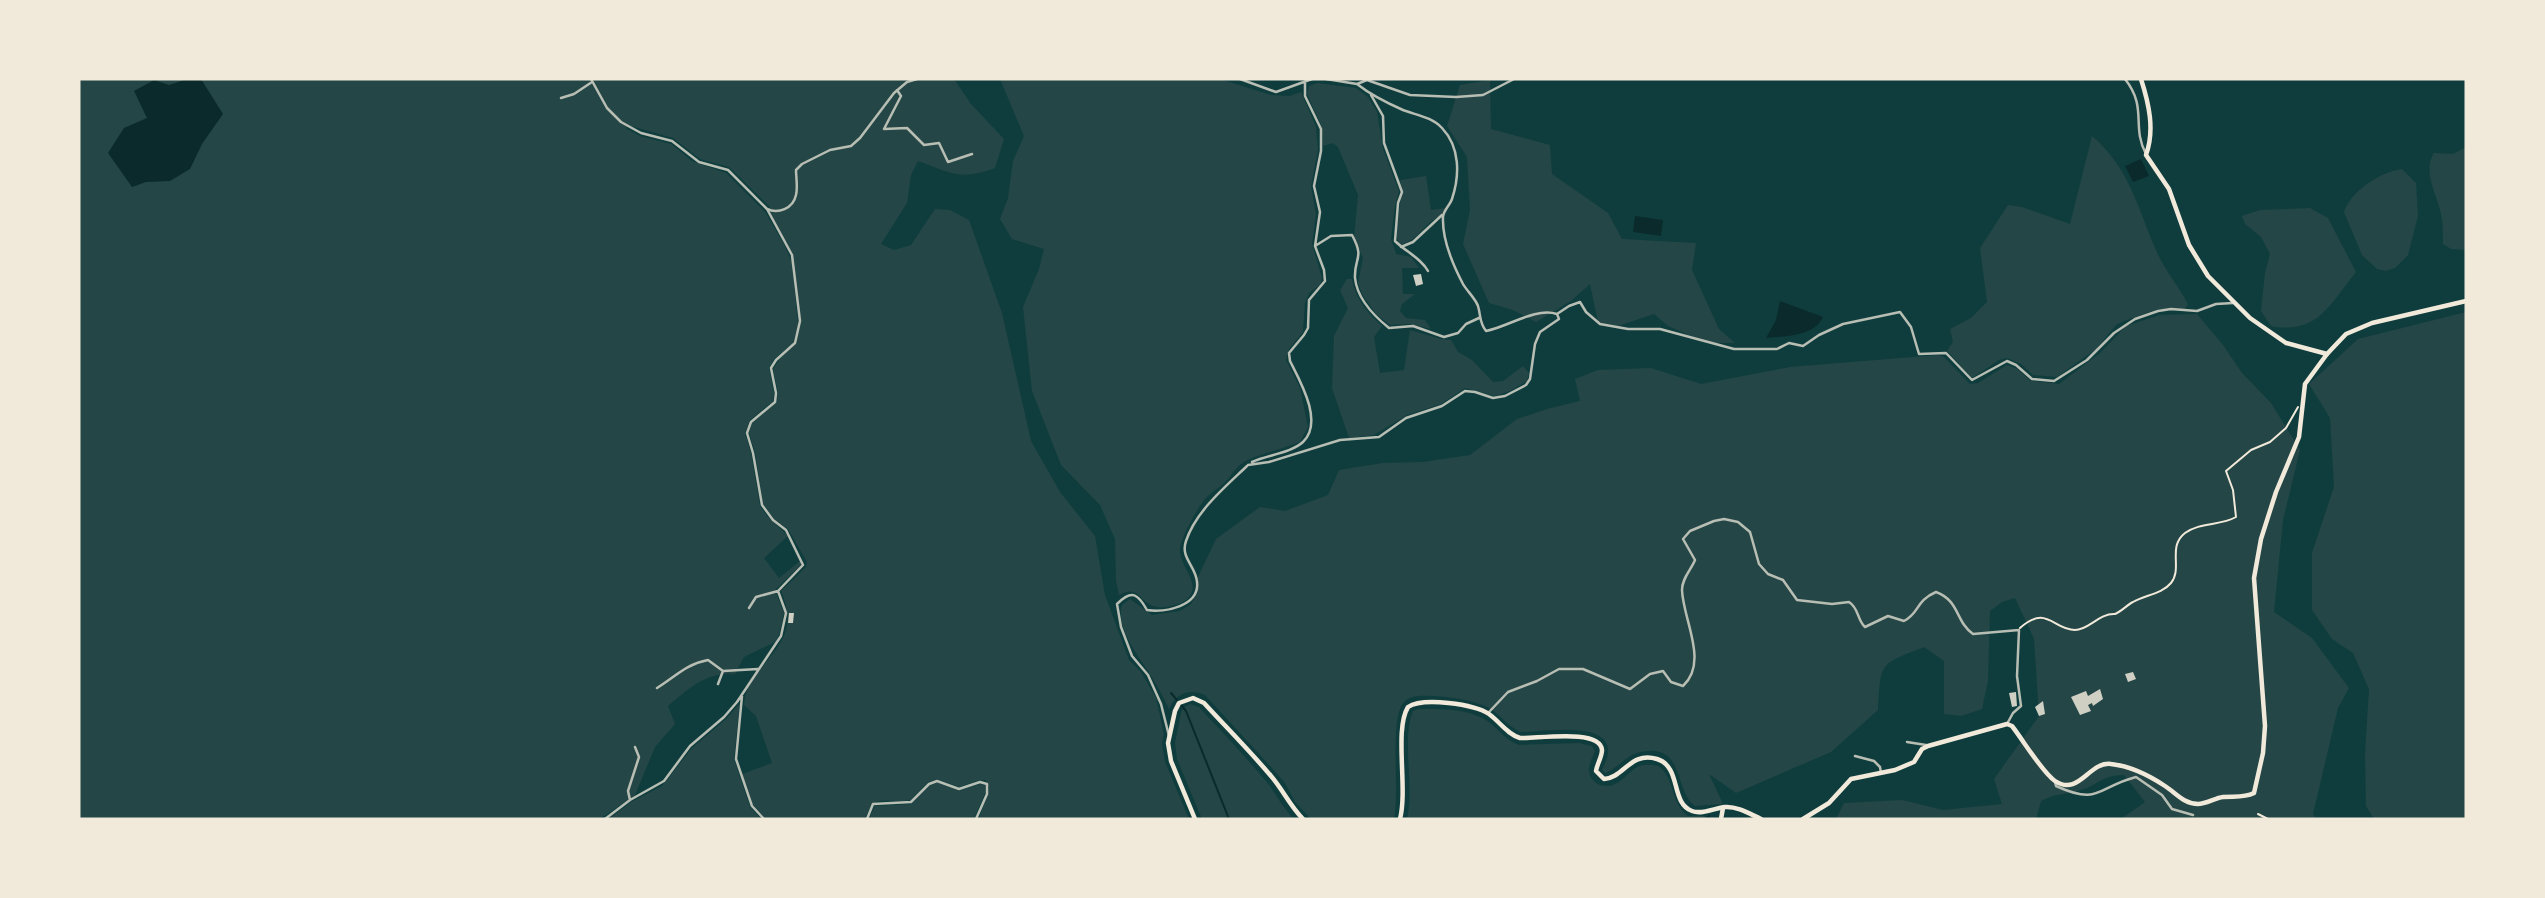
<svg xmlns="http://www.w3.org/2000/svg" width="2545" height="898" font-family="Commissioner,sans-serif">
  <style>
    .green { fill: #244646 }
    .water { fill: #0a2a2b }
    .lines { fill: none; stroke-linecap: round; stroke-linejoin: round }
    .stream { stroke: #0a2a2b; stroke-width: 2 }
    .building { fill: #cfcfc3 }
    .path { stroke: #f1e9da; stroke-width: 2 }
    .minor { stroke: #b8beb3; stroke-width: 2.5 }
    .secondary { stroke: #f1e9da; stroke-width: 4.5 }
    .primary { stroke: #f1e9da; stroke-width: 4.5 }
  </style>
  <rect width="100%" height="100%" fill="#0f3d3e"/>
  <path class="green" d="M79,79h875l17,25 33,35 -9,29c-35,13 -44,5 -77,-7l-7,14 -4,28 -26,41 13,6 17,-5 24,-36 15,1 19,10 33,93 29,128 29,51 35,44 10,59 24,65 12,12 15,26 8,36 -2,10 3,18 24,57h-210l10,-31 -3,-8h-6l-21,7 -22,-8 -9,3 -18,18c-23,5 -35,-10 -45,19h-99l-13,-14 -11,-31 30,-11 -16,-47 -12,-11c3,-46 63,-55 37,-114l25,-24 1,-5 -19,-33 -14,-10 -11,-15 -8,-52 -6,-19 3,-10 24,-21 2,-9 -5,-24 8,-12 15,-13 5,-23 -8,-66 -19,-34 -5,-15 -40,-39 -29,-8 -27,-21 -42,-12 -6,2 15,8 31,8 21,17 34,12 39,39 19,32 8,18 6,63 -5,18 -19,16 -5,9 5,25 -1,8 -23,19 -5,13 6,20 9,53 7,10 21,20 -24,22 15,20 22,-18 1,4 -27,26 9,23 -5,22 -4,7 -31,15 -9,17c-28,-3 -47,15 -67,32l7,18 -20,23 -20,48 -35,24h-521z
    M1000,79h220l51,16 19,1 11,-4 15,35 2,23 -7,36 5,28 -4,30 10,34 -2,7 -11,8 -4,10 -2,29 -14,17 -3,11 14,28 8,39 -8,15c-17,7 -42,12 -56,20 -7,4 -12,13 -18,19 -6,7 -15,11 -21,18 -8,10 -25,39 -25,52 0,17 24,34 6,49 -4,3 -10,5 -15,6 -34,8 -26,-25 -52,-11l-3,-14 -1,-42 -15,-34 -39,-40 -29,-74 -9,-84 16,-38 5,-20 -32,-10 -12,-20 8,-21 5,-37 11,-25z
    M1490,80l1,49 59,16 2,29 56,39 14,26 74,4 -4,27 27,59 16,14h-28l-39,-17 -14,-12 -36,12 -20,-4 -8,-38 -19,17 -35,21 -23,-12 -24,-7 -26,-59 7,-34 -3,-53 -20,-31 13,-41z
    M1317,83l39,5 12,9 9,15 6,37 16,42 -4,15 -4,33 5,15 15,3 8,11h-17l1,26h12l-13,10 -2,7 6,7 19,2 6,9 -21,-5 -20,1 -14,-11 -14,-20 -4,-11 5,-25 -9,-20 4,-43 -20,-48 -6,-4 -9,3 -2,-21 -14,-31 2,-8z
    M2092,136c37,32 45,69 63,112 8,20 23,37 33,56l-3,5h-27l-34,12 -8,4 -20,24 -39,28 -24,-2 -12,-11 -14,-6 -8,2 -27,18 -25,-27 6,-9 -3,-13 21,-11 16,-16 -7,-54 28,-43 14,2 48,17z
    M2466,147v103l-15,-1 -8,-5c0,-10 0,-20 -2,-30 -4,-20 -19,-42 -7,-61l19,1z
    M2402,169l14,14 2,33 -10,39 -13,13 -9,3 -9,-2 -15,-14 -18,-43c7,-21 36,-40 58,-43z
    M1426,176l5,34 15,-2c-5,9 -10,9 -17,15 -9,9 -16,19 -29,22 -10,-16 6,-46 0,-65z
    M2310,208l18,10 28,54c-26,32 -38,63 -85,54l-10,-15 4,-38 5,-19 -9,-17 -16,-13 -3,-8 18,-6z
    M1347,279h5c3,19 16,35 30,47l-8,11 6,36 24,-3 6,-40 31,9 10,1 7,12 14,8 21,22 10,-1 20,-15 6,7 -2,8 -17,10 -15,5 -30,-8 -24,16 -34,11 -33,20 -25,3 -17,-50 2,-52 14,-28 -8,-18z
    M2466,312v507h-92l-8,-13 -1,-52 4,-65 -16,-36 -21,-14 -20,-29v-57l22,-66 -4,-69 -21,-34 49,-45z
    M2197,314l26,31 19,28 29,30 29,47 -17,70 -9,92 38,26 37,50 -11,20 -25,106 3,5h-195l24,-17 -21,-27c-23,0 -25,10 -43,15 -16,5 -25,3 -40,11l-5,18h-200l8,-16 58,-3 41,10 59,-6 -8,-25 45,-63 -5,-77 -19,-41 -13,4 -12,9 -2,70 -6,28 -21,7 -17,-2v-53l-20,-14c-45,18 -43,14 -46,63l-47,42 -95,41 -27,-19 14,30 -28,2c-22,-16 -9,-66 -58,-53 -13,4 -20,16 -32,20l-3,-3c3,-7 7,-14 6,-22 -4,-27 -67,-16 -87,-16 -15,-6 -23,-22 -39,-27 -15,-6 -32,-8 -48,-9 -10,0 -22,-2 -30,6 -15,15 -4,91 -10,117h-83l-16,-17 -10,-19 -13,-15 -67,-73c-16,-7 -29,-2 -36,14 -5,-10 -10,-20 -16,-30 -11,-19 -38,-49 -31,-74l8,-6 22,16 28,-4 11,-7 7,-12v-15l18,-38 44,-32 25,4 43,-16 11,-25 44,-7 40,-1 47,-7 47,-36 30,-10 33,-8 -5,-22 23,-9 53,-2 50,16 89,-17 148,-12 6,2 26,27 8,-1 29,-18 10,4 14,12 28,3 41,-31 26,-27 34,-11z
    M740,703l-6,56 16,48 11,12h-152l22,-17 31,-16 30,-38 34,-29z
    M1190,704l9,3c22,24 45,48 66,73 11,13 17,27 29,39h-92l-25,-60 -2,-16 6,-30 2,-5z
    M1418,709c20,0 47,-1 66,10 13,7 20,21 35,26l60,-2 13,3 3,5c-2,5 -5,11 -6,17 -1,13 12,21 24,17 19,-8 18,-25 45,-19 17,11 12,37 30,50h15l7,3h-303c8,-33 -6,-79 6,-108z
    M937,782l22,9 21,-7 5,1v8l-11,26h-105l6,-13 37,-2 18,-19z"/>
  <path class="water" d="M201,79l22,35 -21,30 -12,25 -20,12 -24,1 -14,5 -24,-34 16,-25 23,-10 -13,-27 20,-11 15,5 15,-5z
    M2141,159l8,17 -16,6 -8,-16z
    M1635,216l28,4 -2,16 -28,-4z
    M1780,301l43,16c-9,20 -38,19 -57,21l10,-18z"/>
  <g class="lines">
    <path class="stream" d="M1171,693l6,7
      M1181,705l5,6 43,108
      M1707,819l2,-3"/>
  </g>
  <path class="building" d="M1421,274l2,10 -7,2 -3,-11z
    M789,613h5l-1,10h-5z
    M2133,672l3,7 -8,3 -3,-8z
    M2100,689l3,10 -10,7 -1,-3 -4,2 3,6 -11,4 -9,-18 15,-6 2,5z
    M2016,692l1,14 -5,1 -3,-14z
    M2043,701l2,13 -6,2 -4,-9z"/>
  <g class="lines">
    <path class="path" d="M2020,628c27,-24 33,2 55,2 14,0 24,-17 40,-16 7,-3 12,-9 18,-12 12,-7 29,-8 38,-19 12,-15 -4,-36 14,-50 15,-11 35,-7 51,-16l-3,-27 -7,-19 25,-21 19,-8 16,-14 12,-21
      M2258,814l10,5"/>
    <path class="minor" d="M591,79l16,29 14,14 20,11 31,8 27,21 29,8 39,39c11,5 26,0 29,-14 2,-7 0,-18 0,-25l6,-6 28,-14 21,-4 9,-8 34,-45 13,-11 10,-3
      M1240,79l36,13 36,-13
      M1326,79l31,5 10,-4 43,15 46,2 27,-2 31,-16
      M2125,79c23,29 6,47 21,75
      M1357,84c14,11 30,19 46,26 13,5 29,7 39,18 18,19 18,47 10,71 -2,6 -9,12 -9,18 -1,22 10,48 20,67 4,7 12,14 15,22 3,10 1,16 8,25 22,-4 49,-24 71,-17
      M897,90l4,6 -17,33 23,-1 17,17 15,-2 9,19 24,-8
      M1371,95l12,21 1,27 18,49 -4,11 -3,38c11,11 26,17 33,30
      M561,98l13,-4 18,-12
      M1315,246l16,-10 21,-1c13,24 2,22 3,43 2,20 19,38 34,50l24,-2 31,11 14,-4 8,-9 13,-6
      M1401,247l12,-5 29,-27
      M1252,462c15,-7 39,-9 51,-20 21,-20 -3,-61 -13,-81l-1,-8 15,-18 4,-7 1,-28 16,-19 -1,-11 -9,-24 5,-34 -6,-26 7,-35v-22l-16,-33v-14
      M1248,465l21,-3 71,-22 39,-3 27,-19 36,-12 23,-15 10,1 18,6 12,-2 21,-11 4,-6 5,-35 5,-12 19,-13 -2,-5 12,-8 11,-4 6,10 14,12 28,5h32l74,20h43l12,-6 14,3 16,-11 24,-11 57,-12 11,15 8,27 27,-1 26,27 35,-19 9,4 16,14 22,2 33,-21 27,-27 21,-14 23,-8 13,-2 26,2 19,-7 17,-1
      M749,608l7,-11 22,-6
      M718,684l5,-13
      M657,688c18,-11 29,-24 51,-28l15,11 35,-2
      M742,696l-6,63 16,47 12,13
      M1489,712l19,-20 29,-11 22,-12h24l47,20 20,-15 13,-3 8,11 12,4c26,-24 0,-66 -1,-96 0,-12 9,-20 13,-30l-12,-21 7,-8 24,-10 10,-2 14,3 12,10 9,32 9,10 15,6 14,20 35,4 17,-2c10,6 8,18 16,25l23,-11 16,5c16,-8 11,-20 32,-29 24,9 19,29 37,42l46,-4 -2,46 4,30 -8,7 -6,11
      M1169,736l-8,-32 -13,-29 -16,-19 -11,-29 -4,-23c15,-15 21,-10 30,6 18,3 53,-4 50,-28 -1,-16 -17,-24 -11,-41 10,-30 39,-54 61,-75
      M1907,742l19,3
      M1855,756l19,5 6,6 1,6
      M2055,782l1,4c44,20 41,1 80,-9l26,18 10,14 21,6
      M630,800l-2,-9 11,-34 -4,-10
      M605,819l25,-19 34,-19 26,-35 34,-29 13,-15 44,-66 5,-23 -8,-22 25,-26 -17,-35 -13,-10 -11,-15 -9,-52 -6,-20 4,-11 24,-20 1,-9 -5,-25 5,-8 19,-17 5,-22 -8,-66 -25,-46
      M867,819l6,-15 38,-2 18,-18 8,-3 22,8 21,-7 7,2v10l-11,25"/>
    <path class="secondary" d="M2327,354l19,-20 26,-11 94,-22
      M1721,819l2,-11"/>
    <path class="primary" d="M1195,819l-24,-58 -3,-18 7,-32 4,-8 14,-5 11,5c22,24 45,47 67,73 12,14 19,30 32,43
      M1400,819c8,-31 -6,-89 8,-112 15,-10 66,-3 81,7 11,8 18,20 31,24 16,1 80,-10 82,12 0,7 -5,14 -6,21l8,8c20,-1 26,-28 53,-20 25,8 13,44 35,52 10,4 23,-3 33,-4 12,-1 25,7 36,12
      M1803,819l26,-16 22,-24 44,-9 19,-8 8,-13 6,-3 79,-22 5,2c11,14 30,46 43,55 24,16 34,-20 56,-17 19,2 39,12 54,22 11,7 19,18 33,18 8,0 17,-6 25,-7 12,-1 21,1 31,-4l9,-40 2,-27 -11,-148 7,-39 15,-47 23,-55 6,-53 22,-30 -41,-11 -36,-25 -42,-42 -19,-31 -20,-56 -23,-34c9,-25 3,-51 -5,-76"/>
  </g>
  <rect width="2545" height="898" fill="none" stroke="#f1e9da" stroke-width="161"/>
</svg>
